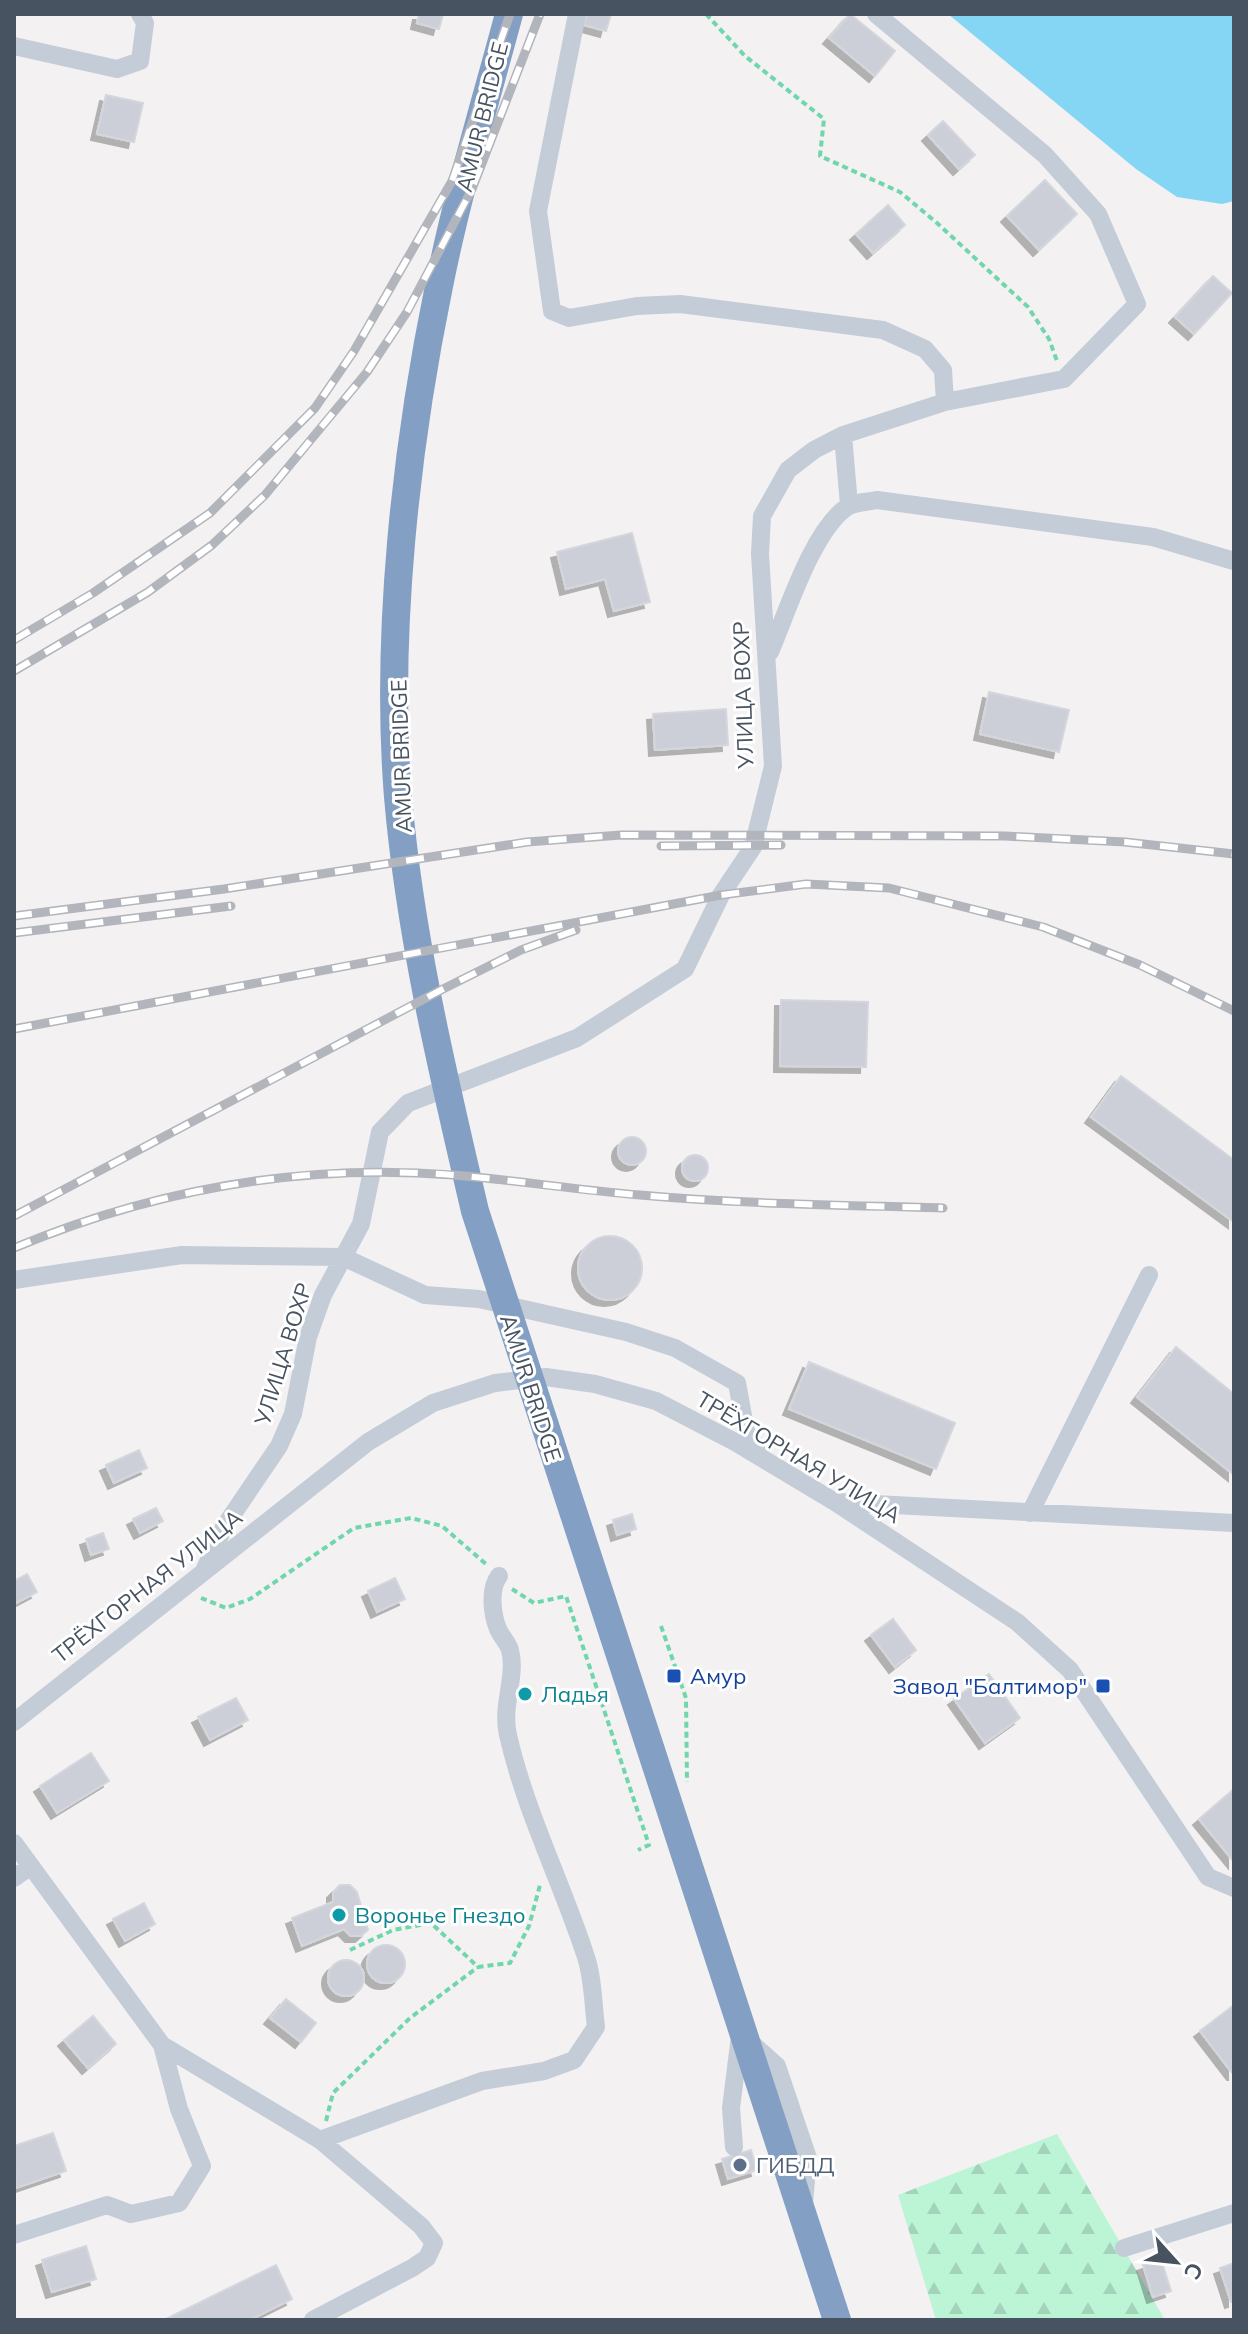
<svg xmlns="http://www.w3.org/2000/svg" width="1248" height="2334" font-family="Mulish,sans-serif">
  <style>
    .forest { fill: url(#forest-firs) }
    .water { fill: #85d6f5 }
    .building { fill: #cccfd7; stroke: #d4d6dd; stroke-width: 2; filter: url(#shadow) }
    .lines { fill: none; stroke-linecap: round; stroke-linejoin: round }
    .path { stroke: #70d6ab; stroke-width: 4; stroke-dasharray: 6 4; stroke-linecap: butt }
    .minor { stroke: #c3ccd7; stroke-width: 18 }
    .highway { stroke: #849fc4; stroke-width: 28 }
    .rail-casing { stroke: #b2b5bc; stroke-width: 9 }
    .rail { stroke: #fff; stroke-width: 6; stroke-dasharray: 18; stroke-linecap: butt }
    .transit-dot { fill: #1a4fb4; stroke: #fff; stroke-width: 3 }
    .culture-dot { fill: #0f9aa8; stroke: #fff; stroke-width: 3 }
    .service-dot { fill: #5c6f8a; stroke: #fff; stroke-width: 3 }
    .labels { text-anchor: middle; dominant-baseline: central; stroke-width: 6; stroke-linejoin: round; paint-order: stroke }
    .street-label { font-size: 22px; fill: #475361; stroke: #fff }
    .transit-label { font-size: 22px; fill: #164399; stroke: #fff; text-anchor: start }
    .culture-label { font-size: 22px; fill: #0d838f; stroke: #fff; text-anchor: start }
    .service-label { font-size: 22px; fill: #4e5e75; stroke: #fff; text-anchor: start }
  </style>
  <defs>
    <pattern id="forest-firs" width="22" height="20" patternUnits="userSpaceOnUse" patternTransform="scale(2)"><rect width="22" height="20" fill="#bcf4d6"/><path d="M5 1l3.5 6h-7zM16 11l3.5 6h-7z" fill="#a3d3ba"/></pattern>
    <filter id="shadow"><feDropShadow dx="-6" dy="6" stdDeviation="0" flood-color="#0004"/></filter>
  </defs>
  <rect width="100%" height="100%" fill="#f3f1f1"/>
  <path class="forest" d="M1057,2134l108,186h-229l-38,-125z"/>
  <path class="water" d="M948,14h286v187l-12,3 -45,-7 -41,-28z"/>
  <path class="building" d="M419,14h24l-4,15 -22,-6z
    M587,14h24l-5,17 -22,-6z
    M850,14l45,37 -20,25 -46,-38z
    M106,95l37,8 -9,39 -37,-8z
    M943,121l32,34 -16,14 -31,-34z
    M1045,180l32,34 -38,36 -32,-34z
    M888,205l17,20 -32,28 -17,-19z
    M1213,276l19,17 -38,41 -19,-17z
    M632,533l18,69 -36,9 -9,-32 -39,10 -9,-37z
    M989,692l80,18 -10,42 -79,-18z
    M726,709l2,36 -73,5 -2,-36z
    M781,1000l87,2 -2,65 -86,-1z
    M1121,1076l113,84v62l-143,-105z
    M618 1151a14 14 0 1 1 28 0a14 14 0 1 1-28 0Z
    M682 1168a13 13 0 1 1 26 0a13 13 0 1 1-26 0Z
    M578 1268a32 32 0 1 1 64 0a32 32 0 1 1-64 0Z
    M1176,1347l58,47v81l-97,-78z
    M809,1362l146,61 -19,46 -147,-60z
    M139,1450l8,18 -33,15 -8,-18z
    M156,1508l7,13 -23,12 -7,-14z
    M632,1514l4,15 -19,6 -4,-15z
    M103,1533l6,16 -18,6 -5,-16z
    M27,1574l10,18 -23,12v-23z
    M395,1578l10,21 -28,13 -9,-21z
    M893,1619l23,31 -21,17 -24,-32z
    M989,1674l31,44 -35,25 -31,-44z
    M236,1698l12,22 -38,20 -12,-23z
    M91,1753l18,28 -52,32 -17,-27z
    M1234,1789v73l-35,-43z
    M340,1885h10l7,7 11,38 -7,6h-10l-7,-7 -42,17 -10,-28 41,-16v-10z
    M144,1903l11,21 -30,17 -12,-22z
    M367 1964a19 19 0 1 1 38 0a19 19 0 1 1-38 0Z
    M328 1978a18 18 0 1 1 36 0a18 18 0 1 1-36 0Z
    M286,1999l30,24 -15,19 -31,-24z
    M1234,2005v69h-1l-33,-43z
    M93,2016l23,28 -28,24 -24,-28z
    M53,2133l13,38 -50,17 -2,-42z
    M751,2150l6,20 -29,9 -6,-20z
    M86,2246l10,33 -44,13 -10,-32z
    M1161,2259l10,32 -18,6 -10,-32z
    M1234,2263v38l-3,1 -11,-34z
    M276,2265l16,34 -42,21h-86z"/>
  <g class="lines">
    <path class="path" d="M706,14l39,42 79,63 -4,37 80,36 37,31 91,84 21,32 8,22
      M512,1589l22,14 32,-7 83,249 -11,5
      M201,1598l25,10 24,-9 104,-71 57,-10 31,8 44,38
      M661,1626l25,72 1,84
      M350,1950l43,-20 38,-7 47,44 32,-4 19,-37 11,-41
      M326,2121l7,-28 77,-75 68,-51"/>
    <path class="minor" d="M577,14l-39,197 14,100 17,7 68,-12 43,-2 203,26 42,19 18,21 2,32
      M14,46l103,23 23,-8 5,-38 -5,-9
      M843,435l6,70
      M770,652c17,-39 42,-121 77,-145 7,-5 21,-5 30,-7l276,37 81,24
      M14,1280l168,-25 161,2 82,38 54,4 147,33 49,16 62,35 9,49 15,21
      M837,1502l397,21
      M1030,1513l119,-238
      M204,1571l20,-44 55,-81 14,-32 15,-77 15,-42 38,-71 19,-92 28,-29 169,-65 108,-69 36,-74 32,-48 20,-81 -13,-212 2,-38 26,-46 26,-20 29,-15 102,-33 119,-23 73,-75 -39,-90 -53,-59 -169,-141
      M14,1722l354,-280 65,-39 62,-20 51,-6 49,7 61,17 79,41 100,60 182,120 53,48 138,207 26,11
      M14,1843l148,202 158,95 162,-59 62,-10 30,-11 22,-33c-3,-24 -3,-51 -11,-73 -24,-73 -60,-144 -77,-219 -7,-29 9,-59 2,-85 -2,-7 -9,-14 -12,-21 -6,-15 -9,-40 1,-53
      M14,1878l17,-12
      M747,2039l30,27 31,92 -4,45
      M734,2147l-3,-39 9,-72
      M14,2235l93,-30 24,9 48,-11 23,-37 -23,-57 -17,-64
      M1124,2248l110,-35
      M313,2320l99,-52 15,-10 7,-15 -13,-17 -101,-86"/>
    <path class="highway" d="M509,14c-24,90 -52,181 -70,272 -33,160 -54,348 -41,511 12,140 45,277 77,414l362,1109"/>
    <defs>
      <path id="rail" d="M14,640l79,-47 117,-80 105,-105 39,-57 98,-170 58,-167
        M14,671l134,-79 64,-47 53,-50 102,-123 40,-60 65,-123 68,-175
        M661,846l120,-1
        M14,916l210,-27 303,-47 94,-7 384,1 120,6 109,12
        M14,933l217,-27
        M14,1029l707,-134 85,-11 83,4 154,39 97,38 94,46
        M14,1216l427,-226 80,-40 55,-20
        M14,1248c139,-58 287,-85 439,-73 62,5 124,15 187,20 100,9 202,10 303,13"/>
    </defs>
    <use href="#rail" class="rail-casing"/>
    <use href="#rail" class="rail"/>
  </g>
  <g class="transit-dot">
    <rect x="666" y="1668" width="16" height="16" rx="4"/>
    <rect x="1095" y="1678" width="16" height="16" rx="4"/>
  </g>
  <g class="culture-dot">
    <circle cx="525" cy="1694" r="8"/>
    <circle cx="339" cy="1915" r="8"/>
  </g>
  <circle class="service-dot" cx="740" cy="2165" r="8"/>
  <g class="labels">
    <g class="street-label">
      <text transform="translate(482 117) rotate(-76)">AMUR BRIDGE</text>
      <text transform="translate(743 695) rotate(-92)">УЛИЦА ВОХР</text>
      <text transform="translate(401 756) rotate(-92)">AMUR BRIDGE</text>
      <text transform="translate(283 1354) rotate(-73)">УЛИЦА ВОХР</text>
      <text transform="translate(531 1388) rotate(72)">AMUR BRIDGE</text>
      <text transform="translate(799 1457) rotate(31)">ТРЁХГОРНАЯ УЛИЦА</text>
      <text transform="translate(147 1586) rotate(-38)">ТРЁХГОРНАЯ УЛИЦА</text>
    </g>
    <g class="transit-label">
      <text x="690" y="1676">Амур</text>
      <text x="1087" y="1686" text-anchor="end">Завод "Балтимор"</text>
    </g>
    <g class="culture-label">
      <text x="541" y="1694">Ладья</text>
      <text x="355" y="1915">Воронье Гнездо</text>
    </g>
    <g class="service-label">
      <text x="756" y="2165">ГИБДД</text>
    </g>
  </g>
  <rect width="1248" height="2334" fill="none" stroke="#475361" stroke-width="32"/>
  <g transform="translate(1176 2262) rotate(117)" stroke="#ffffff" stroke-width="6" paint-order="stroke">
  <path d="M0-6L14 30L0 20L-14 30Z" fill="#475361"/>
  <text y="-12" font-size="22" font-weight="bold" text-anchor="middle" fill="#475361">С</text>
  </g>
</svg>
